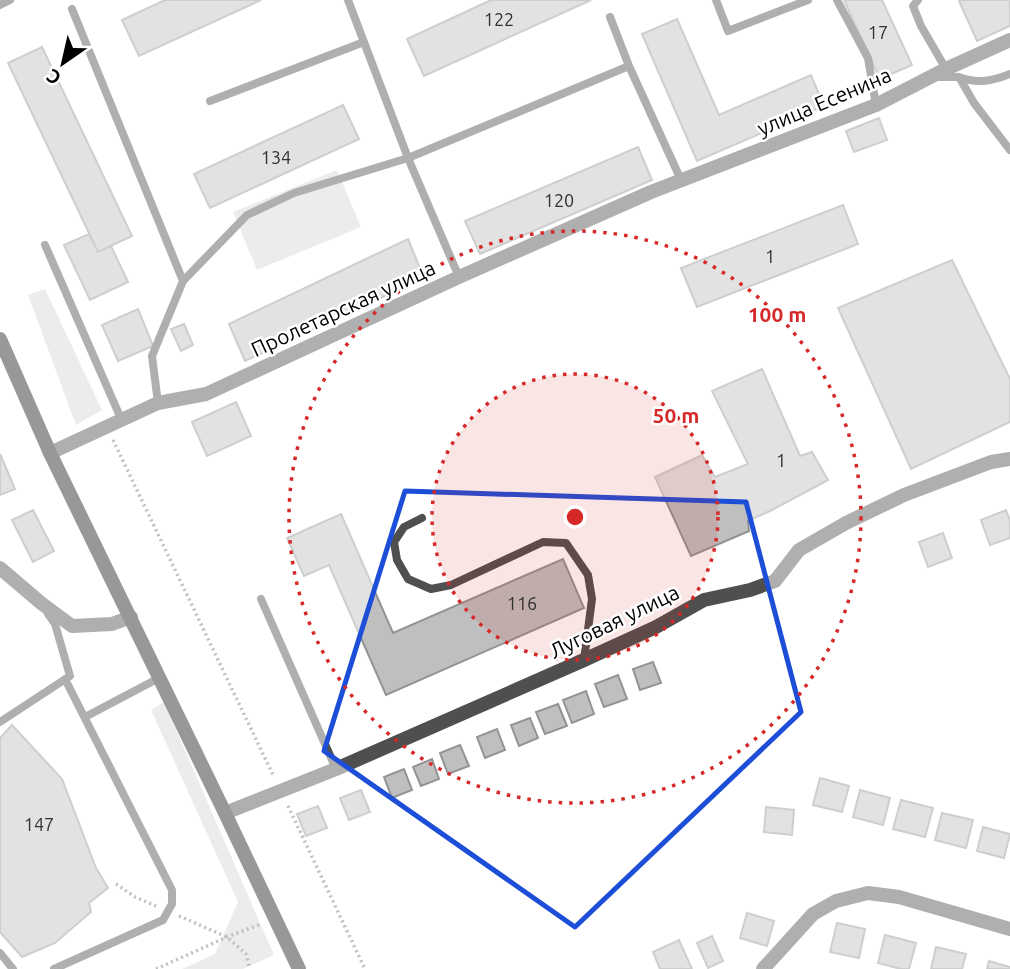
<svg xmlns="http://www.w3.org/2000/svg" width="1010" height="969" font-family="Ubuntu,sans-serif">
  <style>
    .green { fill: #d6d6d6 }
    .building { fill: #bfbfbf; stroke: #939393; stroke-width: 2 }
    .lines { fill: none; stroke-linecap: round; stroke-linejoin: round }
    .path { stroke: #717171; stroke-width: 3.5; stroke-dasharray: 2 3.5; stroke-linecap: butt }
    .service { stroke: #4f4f4f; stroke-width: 8 }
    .minor { stroke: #4f4f4f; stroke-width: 14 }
    .secondary { stroke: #1c1c1c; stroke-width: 14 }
    .marked { fill: none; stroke: #1d4ed8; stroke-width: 5; stroke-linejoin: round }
    .ring { fill: none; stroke: #d62828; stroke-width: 3.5; stroke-dasharray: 3.5 7 }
    .labels { text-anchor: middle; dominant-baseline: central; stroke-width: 5; stroke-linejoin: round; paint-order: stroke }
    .number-label { font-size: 18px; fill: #303030 }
    .street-label { font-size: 21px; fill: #000; stroke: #fff }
    .centre { fill: #d62828; stroke: #fff; stroke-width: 3.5 }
    .ring-label { font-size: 21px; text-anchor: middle; font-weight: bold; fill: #d62828; stroke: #fff; stroke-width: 5; stroke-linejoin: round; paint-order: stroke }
  </style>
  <rect width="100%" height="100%" fill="#fff"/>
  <path class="green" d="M337,170l24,57 -104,43 -24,-58z
    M45,289l57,121 -26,15 -48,-130z
    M164,702l110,253 -31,14h-61l33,-15 23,-52 -87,-192z"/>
  <path class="building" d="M165,0h96l-122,56 -17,-36z
    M491,0h100l-167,76 -17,-37z
    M844,0h38l30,65 -32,14z
    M962,0h48v26l-33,15 -18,-40z
    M677,19l42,96 92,-40 13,31 -127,55 -55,-127z
    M42,47l90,189 -34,16 -90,-189z
    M343,105l16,34 -149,69 -16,-34z
    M879,118l8,22 -33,12 -8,-21z
    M638,147l14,33 -172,74 -15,-33z
    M843,205l15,39 -161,63 -16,-39z
    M89,234l9,18 13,-6 17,36 -38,18 -26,-55z
    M408,239l16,39 -179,83 -16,-37z
    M952,260l58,119v43l-99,47 -73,-161z
    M138,309l15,37 -35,15 -16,-36z
    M184,324l9,21 -12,6 -10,-22z
    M762,369l38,87 12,-4 16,28 -56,30 -24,11 1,10 -58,25 -36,-79 47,-22 13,22 33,-13 -36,-73z
    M236,402l15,34 -44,20 -15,-34z
    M0,454l15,35 -15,6z
    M33,510l21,41 -21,11 -21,-42z
    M1006,510l4,11v17l-20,7 -9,-25z
    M341,514l52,119 170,-74 21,49 -198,87 -57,-130 -25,11 -17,-38z
    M943,533l9,25 -24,9 -9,-25z
    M653,662l8,21 -21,7 -7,-21z
    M618,675l9,24 -23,8 -9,-23z
    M586,691l8,23 -22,9 -9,-23z
    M558,704l9,22 -22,8 -9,-22z
    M530,718l8,20 -19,8 -8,-21z
    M12,725l50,54 34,89 12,20 -19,15 2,9 -36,31 -33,14 -22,-25v-194z
    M497,729l8,21 -20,8 -8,-21z
    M460,745l9,21 -21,8 -8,-21z
    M432,759l7,20 -18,7 -8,-19z
    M404,769l8,21 -20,8 -8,-21z
    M820,778l29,8 -7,26 -29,-7z
    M361,790l9,22 -21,8 -9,-22z
    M860,790l30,8 -7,27 -30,-8z
    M901,800l32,8 -8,29 -32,-8z
    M318,806l9,22 -21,8 -9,-22z
    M766,807l28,3 -2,25 -28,-3z
    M942,813l31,7 -7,28 -31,-8z
    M983,827l27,7 -6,24 -27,-7z
    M747,913l27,8 -7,25 -27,-8z
    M837,923l28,6 -6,29 -29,-6z
    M885,935l31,8 -7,26h-8l-23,-6z
    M712,936l11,25 -15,7 -11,-25z
    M679,940l13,29h-32l-7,-17z
    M936,947l30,7 -4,15h-31z
    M989,961l21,6v2h-23z"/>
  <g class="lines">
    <path class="path" d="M113,440l161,337
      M288,806l77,163
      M116,884l19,13 21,9
      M179,916l48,21 19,17 4,15
      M156,969l71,-32 34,-13"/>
    <path class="service" d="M348,0l60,158 51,119
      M716,0l12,31 80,-31
      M837,0l31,58 8,47
      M918,0l-5,6 8,20 25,43
      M0,5l10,-5
      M72,9l111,272
      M629,66l52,114
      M938,77h21l15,26 36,47
      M959,77c19,7 33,4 51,-3
      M210,101l154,-59
      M45,245l77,176
      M158,403l-6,-47 31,-75 64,-66 47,-22 114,-35 221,-92 -19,-49
      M422,518l-18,9 -10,15 3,18 11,19 23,10 20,-4 92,-43 23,1 22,32 4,24 -8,61
      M261,599l75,170
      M85,717l74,-39
      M0,722l70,-46 -15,-52 -7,-10
      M0,953l13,16
      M54,969l109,-49 9,-16v-14l-107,-211"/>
    <path class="minor" d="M50,453l108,-50 48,-9 253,-117 192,-85 225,-87 70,-36 64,-29
      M0,568l41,35 31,23 40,-2 19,-7
      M225,813l111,-44 248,-109 72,-33 48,-27 46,-10 25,-9 24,-31 47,-27 58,-28 87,-33 19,-3
      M763,969l50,-55 23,-13 32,-8 31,4 111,32"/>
    <path class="secondary" d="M0,339l50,114 175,360 74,156"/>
  </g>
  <path d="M0 0H1010V969H0ZM405,491l341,11 55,210 -226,215 -251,-176z" fill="#fff" fill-opacity=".55" fill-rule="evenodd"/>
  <path class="marked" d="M405,491l341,11 55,210 -226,215 -251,-176z"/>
  <circle cx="575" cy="517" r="143" fill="#d62828" fill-opacity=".12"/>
  <g class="ring">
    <circle cx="575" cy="517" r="143"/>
    <circle cx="575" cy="517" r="286"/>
  </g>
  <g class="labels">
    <g class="number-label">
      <text x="499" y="19">122</text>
      <text x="878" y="32">17</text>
      <text x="276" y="157">134</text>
      <text x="559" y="200">120</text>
      <text x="770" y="256">1</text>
      <text x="781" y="460">1</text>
      <text x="522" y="603">116</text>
      <text x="39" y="824">147</text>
    </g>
    <g class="street-label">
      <text transform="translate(824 101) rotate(-23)">улица Есенина</text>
      <text transform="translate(343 308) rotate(-25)">Пролетарская улица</text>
      <text transform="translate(614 621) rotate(-26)">Луговая улица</text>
    </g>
  </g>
  <circle cx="575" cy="517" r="10" class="centre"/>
  <g class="ring-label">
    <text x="777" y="322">100 m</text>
    <text x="676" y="423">50 m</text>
  </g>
  <g transform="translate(63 63) rotate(214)" stroke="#ffffff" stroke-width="5" paint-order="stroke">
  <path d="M0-5L12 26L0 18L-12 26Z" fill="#000000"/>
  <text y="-10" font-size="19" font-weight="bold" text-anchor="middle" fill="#000000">С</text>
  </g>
</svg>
